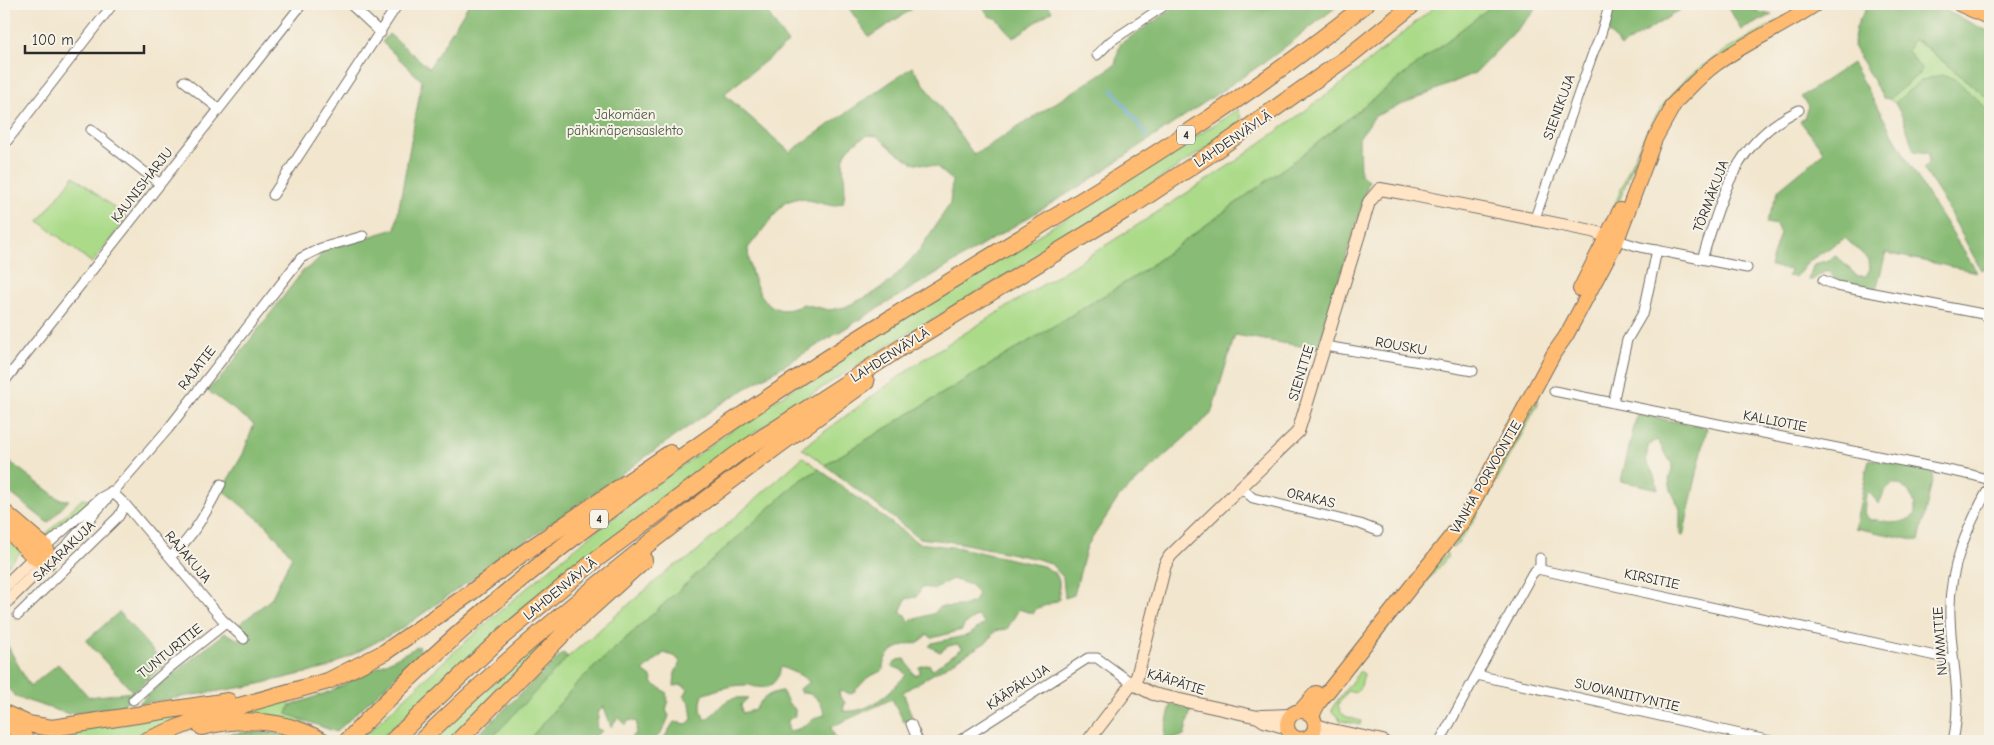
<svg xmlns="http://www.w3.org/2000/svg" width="1994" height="745" font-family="'Comic Neue',sans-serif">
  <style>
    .green { fill: #abdb89; stroke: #6b835a }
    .forest { fill: #88bb75; stroke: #5a7350; fill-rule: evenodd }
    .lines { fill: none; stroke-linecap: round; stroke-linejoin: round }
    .stream { stroke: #76afe6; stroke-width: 2.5 }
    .street-casing { stroke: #716c64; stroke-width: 11 }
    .secondary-casing { stroke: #716c64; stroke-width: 14 }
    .primary-casing { stroke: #716c64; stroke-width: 16 }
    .highway-casing { stroke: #716c64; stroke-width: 18 }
    .street { stroke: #fff; stroke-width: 9 }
    .secondary { stroke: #ffe4c6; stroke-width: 12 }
    .primary { stroke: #ffbb71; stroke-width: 14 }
    .highway { stroke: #ffbb71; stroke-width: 16 }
    .labels { text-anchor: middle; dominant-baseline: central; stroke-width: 4; stroke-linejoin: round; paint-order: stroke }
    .shield { fill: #f7f3e8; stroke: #686764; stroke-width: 1 }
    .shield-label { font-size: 12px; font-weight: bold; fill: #2b2b2b }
    .street-label { font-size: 14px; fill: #2b2b2b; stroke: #f7f3e8 }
    .park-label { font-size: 14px; fill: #4b5742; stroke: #f7f3e8 }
  </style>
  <rect width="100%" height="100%" fill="#f7f3e8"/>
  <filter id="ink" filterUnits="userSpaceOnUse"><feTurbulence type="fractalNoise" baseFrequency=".02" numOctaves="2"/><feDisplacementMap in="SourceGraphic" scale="10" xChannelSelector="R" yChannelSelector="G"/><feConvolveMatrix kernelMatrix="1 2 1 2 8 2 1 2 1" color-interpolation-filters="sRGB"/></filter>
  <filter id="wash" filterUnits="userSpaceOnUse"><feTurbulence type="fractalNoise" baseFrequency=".0096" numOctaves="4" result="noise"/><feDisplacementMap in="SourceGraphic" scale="20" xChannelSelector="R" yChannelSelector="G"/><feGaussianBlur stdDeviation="1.12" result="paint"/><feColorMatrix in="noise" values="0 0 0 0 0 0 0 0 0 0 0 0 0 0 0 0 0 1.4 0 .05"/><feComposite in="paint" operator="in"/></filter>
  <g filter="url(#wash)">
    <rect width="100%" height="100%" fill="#f2e6ce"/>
    <path class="green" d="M1438,4h56l-196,154 -162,118 -311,189 -23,-17 120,-88 208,-130 109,-71 97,-71z
      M1802,4l1,1 -138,102 -27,44 -24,64 -1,-5c21,-55 41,-111 92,-146 31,-22 67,-37 97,-60z
      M1912,40l6,1 72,59v12l-35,-33 -35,2 -25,22 -6,-4 33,-28 -14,-20z
      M1238,109l5,15 -154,101 -200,120 -105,67 -99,69 -171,136 -136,124h-9l-5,-4c102,-100 210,-193 326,-277 176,-128 368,-231 548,-351z
      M74,176l53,42 -35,45 -53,-42z
      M1538,399v5c-11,20 -73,141 -86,144l34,-56z
      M803,457l16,12 -21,13 -220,200 -50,59h-39l72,-78 111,-96 16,-8z
      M82,499l5,1 2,3 -34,32h-10z
      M4,533l18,18 -18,18v-11l2,-3 -2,-5z
      M1447,553v5l-74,87v-4z
      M621,573l-168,168h-23l109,-99z
      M1360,671l4,3 -3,12 -6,7 -7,-2 -10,13c1,13 12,14 23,17l-1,4 -20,-5 -8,-9 2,-6z
      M289,698l1,8 -3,8 9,2 15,11 -70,-12 -81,23z
      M205,709l-70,32h-94l-12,-10z"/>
    <path class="forest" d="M469,4h316l-17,10 20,29 -64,51 66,58 122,-85 62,88 141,-90 5,-21 60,-40h160l-68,53 -187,126 -363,220 -321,226 -74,39 -77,18 -112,18c27,-26 58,-47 87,-71l14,7 5,-8 -8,-5 35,-28 21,-43 -26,-31 -44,-35 21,-36 11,-30 -47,-34 13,-11 83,-108 13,-9 8,-12 71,-21 27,-148 -40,-39 7,-8 40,34zM868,135l9,1 19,16 16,10 25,5 15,13 -2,24 -32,48 -27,29 -17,12 -29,14 -16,3 -26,-6c-38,23 -54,-27 -55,-56l37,-46 14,-4 34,8 10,-3c8,-33 -16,-47 25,-68z
      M846,4h62l4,5 -43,28z
      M981,4h66l5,7 -39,27 -16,-19 -8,-3z
      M1494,4h45l-6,9 -58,60 -100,43 -16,22 1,36 9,7 -51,168 -83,-14 -24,79 -92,83 -32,49 -13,49 -9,3 -2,-21 -12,-13 -13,-5 -77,-16 -42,-5 -94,-73 311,-189 162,-118z
      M1614,4h65l1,6 -59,37 -10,-13 -7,-2z
      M1727,4h23l9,8 13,3 -31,15z
      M1868,4h64l58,28v68l-71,-59 -7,-1 -4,11 14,20 -33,28 -6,-1 -30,-52 3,-19z
      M1852,63l75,131 50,78 -91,-19 -10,37 -37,-7 -10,-11h-5l-12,8h-4l6,-16 13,-3 9,-5 21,20h9l4,-7 -1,-9 -24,-22 -36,23 -13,16 -8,-1 2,-6 -20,-4 10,-33 -4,-8 -10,-2 13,-34 45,-37 -24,-31 4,-2 4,-13 -7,-9z
      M1941,75l14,4 35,33v153l-9,5 -40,-74 -18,-28 5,-4 1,-11 -15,-2 -11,-33 -8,-15 25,-22z
      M1637,414l70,14 -24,108 -3,-1v-26l-9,-19 -2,-11 3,-10v-5l-15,-24 -9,6 -2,14 7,13 5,16 -37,-8z
      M5,458l54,41 10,1 -21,23 -44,-35z
      M1869,459l65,13 -15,69 -64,-13zM1893,484h6c12,9 17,16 16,31 -20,14 -25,4 -45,5l-6,-7 2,-18 3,-3 10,12 5,-12z
      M819,469l99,74 42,5 83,18 13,8 3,7v19l-23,9 -3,5 -14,-5 -12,20 -12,2 -7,10 -85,51 9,25 -8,5 -12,-23 -61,28 5,14h-174l12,-19 13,2 5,-5 -2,-16 -6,-7 4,-7 -6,-4 -8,1 1,-13 5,-11 -4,-5 -12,-4 -21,18 8,6 2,7 13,8 2,11 -2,7 3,6c-10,27 -15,25 -42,25l9,-8 1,-11 -8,-2 -3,5 -8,-8 -7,10 -7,-20 -5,4 -3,17 6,3 -14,10h-60l50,-59 220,-200zM952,579l19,6 7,9 -4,8 -12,4 -23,1 -4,6 -26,8 -3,-6 -6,-3 6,-13 10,-2 6,-10 12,2zM977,616l8,7 -16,12 -37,8 -3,3 11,6 8,-6 9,-2 6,4 -31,22 -3,-6 -10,3 1,6 -6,2 -9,-16 -8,1 -5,6 10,4 4,5c-17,18 -37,39 -63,36l2,-9 -5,-5 -1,-6 13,3 15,-16 16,-8c-1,-19 20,-27 36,-27l8,-9 5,4 30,-8 2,-5zM781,667l19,8 10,7 -11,7 2,4c14,-1 21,9 24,22 -17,3 -16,14 -37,16v-11l7,-4v-7l-6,-5 -7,-13c-14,2 -20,8 -28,19l-12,3 -1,-8 7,-7c-28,-2 -24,10 -43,22 -5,-9 -5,-16 -2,-25 14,-6 28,-10 43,-10 4,-1 7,2 11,2 15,3 21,-8 24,-20z
      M119,612l45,52 -30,28 -12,15 -54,7 -52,-17 -12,-13v-45l26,48 28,-23 31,33 44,-5 -47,-51z
      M419,646l2,7 -85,79 -49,-18 3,-8 41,-15z
      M563,653l5,4 -79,84h-18z
      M1171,704l20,5 -7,27 -21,4z
      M247,732l36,2 17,7h-109l6,-3z"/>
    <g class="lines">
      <path class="stream" d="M1112,89l35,47"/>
    </g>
  </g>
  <g filter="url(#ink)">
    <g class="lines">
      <defs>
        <path id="street" d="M350,4l31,29
          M1097,55l14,-14 56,-37
          M184,81l35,28
          M91,130l69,54
          M4,145l109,-141
          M273,195l125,-191
          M1534,221l60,-171c7,-10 11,-33 16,-46
          M1617,240l23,7 107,21
          M1702,259c21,-63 32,-118 97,-149
          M1823,280l14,6 146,28 7,5
          M1325,346l148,25
          M4,382l298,-378
          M1554,391l418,84 18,5
          M1613,403l14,-63 17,-29 13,-61
          M1241,488l12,10 107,26 18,7
          M111,491l14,13 97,115 22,20
          M45,547l55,-49 9,-5
          M170,557c23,-19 38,-48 51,-73
          M47,562l20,-17 101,-116 133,-171 20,-10 42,-12
          M1540,569v-11
          M18,615l101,-99 6,-12
          M1477,675l294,66
          M133,700l35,-31 58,-46
          M911,724l7,17
          M959,741l129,-83h9l36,26
          M1440,741l92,-167 5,-5 417,91
          M1953,741c10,-44 -2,-81 -3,-125 -2,-48 18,-90 40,-130"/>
        <path id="secondary" d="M4,587l36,-35
          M4,604l43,-42
          M1133,684l20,10 105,23 6,4 23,7
          M1261,716l29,-1
          M1315,724l12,5 56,12
          M1310,735l25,4
          M1088,741l49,-64 28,-112 5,-9 128,-124 71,-230 11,-13 23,4 189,38 23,8"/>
        <path id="primary" d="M1959,4l31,14
          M1983,4l7,4
          M1671,106c15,-14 28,-30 45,-42 32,-23 68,-38 100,-60
          M1580,289l40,-79
          M1301,710l15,-17
          M1287 725a14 14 0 1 1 28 0a14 14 0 1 1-28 0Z
          M1312,716l6,-12 145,-183 91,-168 12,-17 51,-96 38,-101 21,-38"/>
        <path id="highway" d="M4,512l41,35 2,15 -12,-5 -31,-31
          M4,713l24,11 24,4 176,-27
          M4,718l23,23
          M202,727c41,-10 83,-7 121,14
          M145,741l69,-28 114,-32 57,-29 84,-58 50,-38 151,-103
          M347,741c156,-164 352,-303 544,-423 161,-101 327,-195 475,-314
          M392,741l110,-104 96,-79 139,-104 165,-107 227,-139 86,-57 134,-95 65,-52
          M421,741c137,-133 290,-248 445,-359
          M458,741l112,-114 74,-67"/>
      </defs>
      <use href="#street" class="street-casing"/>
      <use href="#secondary" class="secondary-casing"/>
      <use href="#primary" class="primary-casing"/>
      <use href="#highway" class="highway-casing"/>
      <use href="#street" class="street"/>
      <use href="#secondary" class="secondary"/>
      <use href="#primary" class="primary"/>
      <use href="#highway" class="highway"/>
    </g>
  </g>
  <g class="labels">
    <g class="shield">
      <rect x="1177" y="125.5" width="18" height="19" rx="4"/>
      <rect x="590" y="509.5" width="18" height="19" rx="4"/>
    </g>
    <g class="shield-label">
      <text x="1186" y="135">4</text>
      <text x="599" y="519">4</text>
    </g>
    <g class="street-label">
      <text transform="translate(1559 107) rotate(-70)">SIENIKUJA</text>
      <text transform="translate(1233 139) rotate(-34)">LAHDENVÄYLÄ</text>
      <text transform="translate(142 185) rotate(-52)">KAUNISHARJU</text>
      <text transform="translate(1711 196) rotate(-69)">TÖRMÄKUJA</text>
      <text transform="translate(1401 346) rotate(10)">ROUSKU</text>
      <text transform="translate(890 355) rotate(-32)">LAHDENVÄYLÄ</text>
      <text transform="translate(197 368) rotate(-52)">RAJATIE</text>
      <text transform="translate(1301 373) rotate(-73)">SIENITIE</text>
      <text transform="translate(1775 421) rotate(11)">KALLIOTIE</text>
      <text transform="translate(1486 477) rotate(-60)">VANHA PORVOONTIE</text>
      <text transform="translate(1311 498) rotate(13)">ORAKAS</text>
      <text transform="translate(64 551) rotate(-44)">SAKARAKUJA</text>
      <text transform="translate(188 557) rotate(50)">RAJAKUJA</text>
      <text transform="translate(1652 579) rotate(12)">KIRSITIE</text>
      <text transform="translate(560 589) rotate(-39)">LAHDENVÄYLÄ</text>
      <text transform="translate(1940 641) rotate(-94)">NUMMITIE</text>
      <text transform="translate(170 651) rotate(-39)">TUNTURITIE</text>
      <text transform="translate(1176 682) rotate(17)">KÄÄPÄTIE</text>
      <text transform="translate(1018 687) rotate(-33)">KÄÄPÄKUJA</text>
      <text transform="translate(1627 695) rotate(13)">SUOVANIITYNTIE</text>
    </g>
    <g class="park-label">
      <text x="625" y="114">Jakomäen<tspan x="625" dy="16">pähkinäpensaslehto</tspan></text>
    </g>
  </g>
  <rect width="1994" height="745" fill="none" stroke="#f7f3e8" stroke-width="20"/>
  <path d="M25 45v8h119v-8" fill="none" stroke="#2b2b2b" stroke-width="2.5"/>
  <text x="32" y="45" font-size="15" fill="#2b2b2b" stroke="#f7f3e8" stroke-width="4" paint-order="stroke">100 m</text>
</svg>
